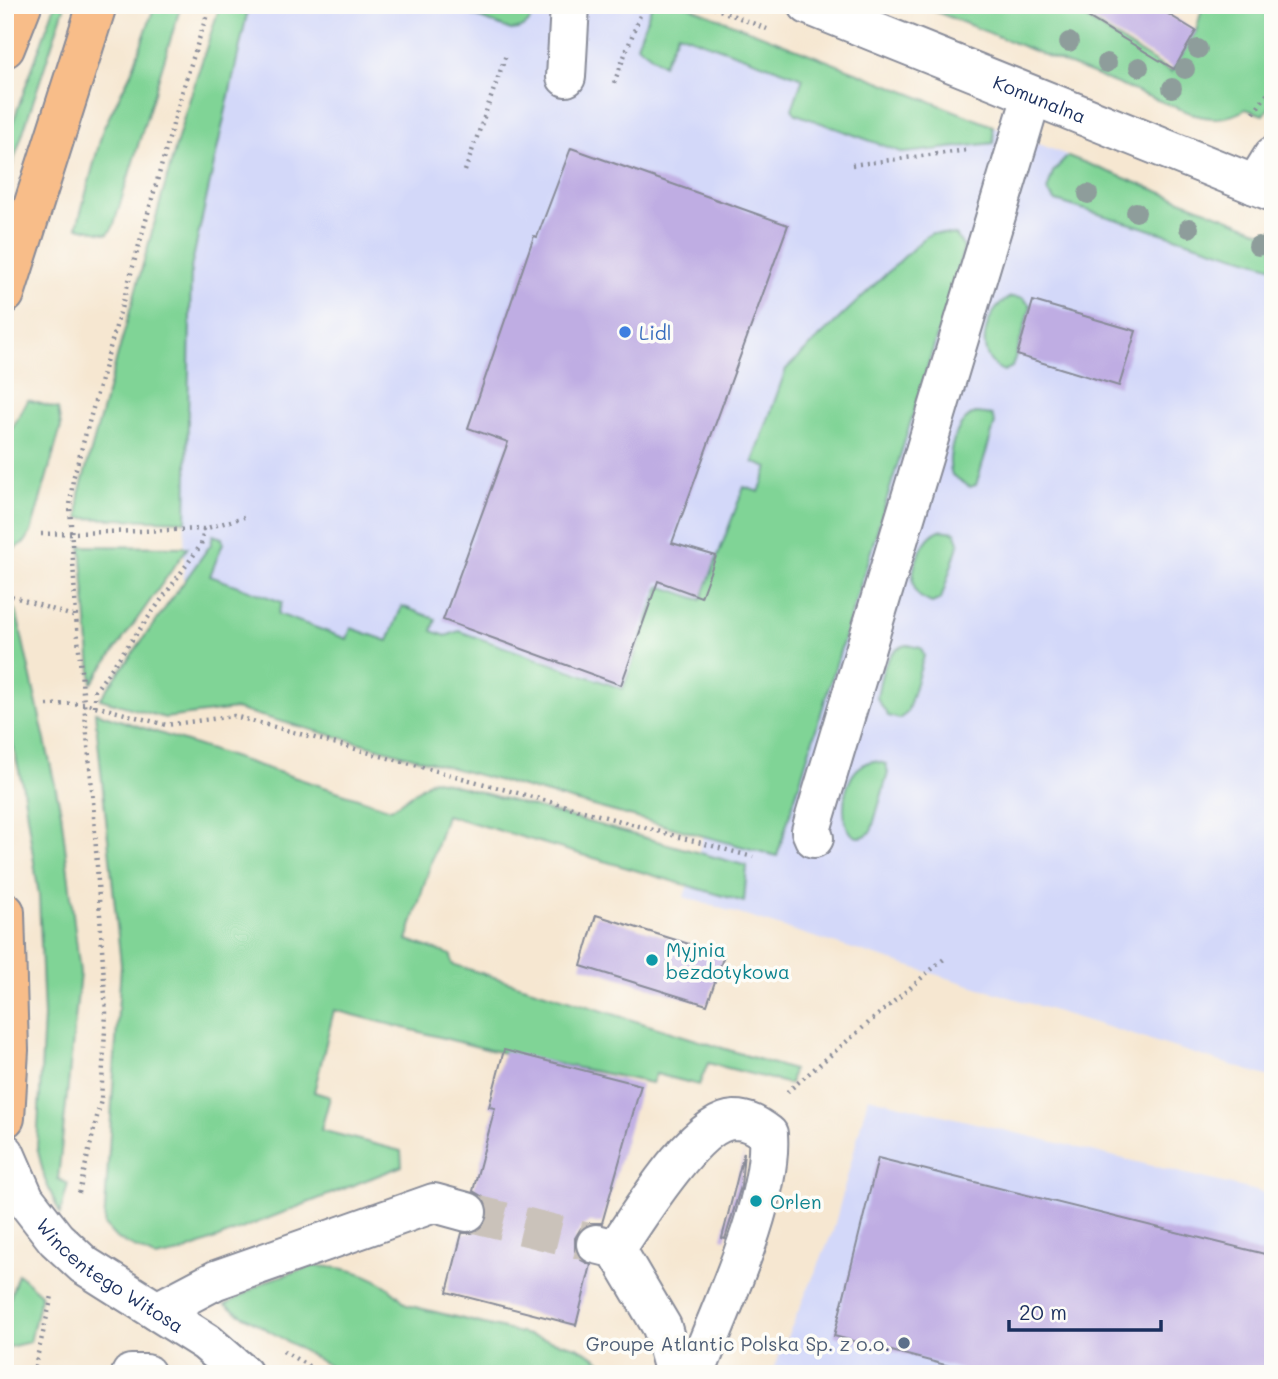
<svg xmlns="http://www.w3.org/2000/svg" width="1278" height="1379" font-family="Mali,sans-serif">
  <style>
    .built { fill: #d3d8f9 }
    .green { fill: #80d496; stroke: #4e827a; stroke-width: 2 }
    .building { fill: #bfade3 }
    .lines { fill: none; stroke-linecap: round; stroke-linejoin: round }
    .minor-tunnel { stroke: #cac2ba; stroke-width: 38; stroke-dasharray: 38 19; stroke-linecap: butt }
    .minor-casing { stroke: #888b98; stroke-width: 42 }
    .major-casing { stroke: #888b98; stroke-width: 42 }
    .path { stroke: #888b98; stroke-width: 4.5; stroke-dasharray: 2 5; stroke-linecap: butt }
    .minor { stroke: #fff; stroke-width: 38 }
    .major { stroke: #f8bd89; stroke-width: 38 }
    .tree { fill: #8e9d9b }
    .shop-dot { fill: #3f7fe0; stroke: #fdfcf7; stroke-width: 2.5 }
    .culture-dot { fill: #0f9aa8; stroke: #fdfcf7; stroke-width: 2.5 }
    .service-dot { fill: #5c6f8a; stroke: #fdfcf7; stroke-width: 2.5 }
    .labels { text-anchor: middle; dominant-baseline: central; stroke-width: 7; stroke-linejoin: round; paint-order: stroke }
    .street-label { font-size: 19px; fill: #1b2f5e; stroke: #fdfcf7 }
    .shop-label { font-size: 19px; fill: #366cbe; stroke: #fdfcf7; text-anchor: start }
    .culture-label { font-size: 19px; fill: #0d838f; stroke: #fdfcf7; text-anchor: start }
    .service-label { font-size: 19px; fill: #4e5e75; stroke: #fdfcf7; text-anchor: end }
  </style>
  <rect width="100%" height="100%" fill="#fdfcf7"/>
  <filter id="ink" filterUnits="userSpaceOnUse"><feTurbulence type="fractalNoise" baseFrequency=".0143" numOctaves="2"/><feDisplacementMap in="SourceGraphic" scale="14" xChannelSelector="R" yChannelSelector="G"/><feConvolveMatrix kernelMatrix="1 2 1 2 8 2 1 2 1" color-interpolation-filters="sRGB"/></filter>
  <filter id="wash" filterUnits="userSpaceOnUse"><feTurbulence type="fractalNoise" baseFrequency=".00686" numOctaves="4" result="noise"/><feDisplacementMap in="SourceGraphic" scale="28" xChannelSelector="R" yChannelSelector="G"/><feGaussianBlur stdDeviation="1.57" result="paint"/><feColorMatrix in="noise" values="0 0 0 0 0 0 0 0 0 0 0 0 0 0 0 0 0 1.4 0 .05"/><feComposite in="paint" operator="in"/></filter>
  <g filter="url(#wash)">
    <rect width="100%" height="100%" fill="#f6e7d1"/>
    <path class="built" d="M249,5h436l588,231v842l-589,-181 24,-75 -527,-138 10,-416z
      M868,1097l405,98v179h-502l62,-143z"/>
    <path class="green" d="M55,5h10l-60,182v-43z
      M155,5h26l-68,222 -5,7 -31,-7 26,-98 29,-58z
      M220,5h29l-58,263 -5,253 -107,-3v-24l105,-377z
      M447,5h87c-1,16 -7,24 -23,25z
      M652,5h33l308,121 1,17 -90,10 -108,-39 -4,-5 11,-31 -125,-45 -15,32 -26,-20z
      M919,5h146l106,67 25,-41 7,-26h70v99l-10,11 -17,-6c-17,10 -32,11 -51,6z
      M1068,156l205,80v31l-217,-66 -9,-10 6,-19z
      M932,233l24,2 8,13 -187,608 -542,-147 -70,9 -65,-19 111,-155 2,-9 9,3 1,5 -13,33 72,26 -4,12 69,25 4,-11 37,13 14,-35 34,13 -4,12 14,5 13,-5 164,58 37,-103 41,14 43,-113 15,5 9,-24 -15,-6 33,-93 138,-131z
      M1011,297l12,1 8,8 -19,61 -8,4c-33,-12 -19,-63 7,-74z
      M28,400l30,9 3,18 -30,105 -6,10 -11,7 -9,-3v-105z
      M977,413l15,2 3,8 -19,62 -6,2 -18,-12c-7,-19 4,-56 25,-62z
      M940,530l15,2 4,10 -18,57 -9,4c-7,-3 -15,-6 -17,-14 -7,-18 8,-53 25,-59z
      M81,546l107,1 -96,136z
      M5,606l11,4 45,202 19,161 -22,206 10,5 -8,30 -15,-34 -8,-33 7,-130 -5,-121 -16,-108 -18,-77z
      M908,645l13,3 3,8 -17,57 -8,6 -11,-3 -11,-18c3,-20 8,-50 31,-53z
      M95,712l296,97 42,-30 314,87 -3,36 -298,-87 -39,125 44,15 1,9 341,106 -3,14 -82,-21 -9,22 -43,-11 -4,9 -162,-33 -156,-40 -20,82 16,5 -9,33 80,21 1,15 -222,87 -24,5 -40,-20 -12,-13 17,-260z
      M874,761l12,3 2,9 -17,59c-35,27 -38,-67 3,-71z
      M313,1266c39,1 68,9 94,39l170,42 20,11 17,16h-271l-118,-69 44,-25z
      M18,1274l23,20 -11,48 -25,6v-35z"/>
    <g id="blocks">
      <path class="building" d="M1068,5h85l43,26 -22,38z
        M571,148l217,77 -116,318 44,13 -15,41 -43,-16 -37,104 -178,-65 65,-178 -40,-14 66,-192 3,1z
        M1033,301l103,30 -17,55 -102,-31z
        M596,915l128,40 -17,50 -126,-39z
        M504,1050l137,35 -39,138h-13l-8,5 -6,10v13l6,9 10,5 -15,60 -129,-33 15,-59h10l10,-5 6,-11v-11l-5,-9 -10,-6 22,-83 -6,-1z
        M744,1152l-3,34 -16,53 -3,-1z
        M878,1158l395,98v118h-293l-146,-38z"/>
    </g>
  </g>
  <g filter="url(#ink)">
    <use href="#blocks" fill-opacity="0" stroke="#888b98" stroke-width="2"/>
    <g class="lines">
      <path class="minor-tunnel" d="M467,1212l129,32"/>
      <defs>
        <g id="minor">
          <path id="s1" d="M808,5l465,187"/>
          <path d="M566,77l4,-72"/>
          <path d="M1255,185l18,-29"/>
          <path d="M814,838l-3,-7 3,-11 218,-724"/>
          <path id="s2" d="M5,1153l20,46 31,40 28,26 122,77 37,32"/>
          <path d="M596,1244l20,5 46,78 13,47"/>
          <path d="M616,1249c21,-30 79,-128 118,-129 14,0 23,6 34,14 5,66 -48,176 -73,240"/>
          <path d="M157,1311l59,-31 218,-77 33,9"/>
          <path d="M131,1374h15"/>
        </g>
        <path id="major" d="M5,48l17,-43
          M5,294l92,-289
          M5,912l4,138 -4,68"/>
      </defs>
      <use href="#minor" class="minor-casing"/>
      <use href="#major" class="major-casing"/>
      <path class="path" d="M707,5l60,24
        M614,83l30,-78
        M1254,113l19,-28
        M852,165l116,-15
        M465,171l41,-116
        M41,534l163,-5
        M5,594l71,23
        M47,705l37,-2 82,22 68,-9 519,141
        M95,706v-15l106,-146 3,-16 40,-12
        M787,1092l157,-133
        M79,1193l22,-93 5,-87 -13,-213 -17,-183 -6,-111 3,-27 110,-390 27,-84
        M283,1351l39,23
        M33,1374l19,-78"/>
      <use href="#minor" class="minor"/>
      <use href="#major" class="major"/>
    </g>
    <g class="tree">
      <circle cx="1069" cy="42" r="10"/>
      <circle cx="1198" cy="49" r="10"/>
      <circle cx="1107" cy="63" r="10"/>
      <circle cx="1139" cy="67" r="10"/>
      <circle cx="1185" cy="69" r="10"/>
      <circle cx="1172" cy="88" r="10"/>
      <circle cx="1088" cy="194" r="10"/>
      <circle cx="1136" cy="212" r="10"/>
      <circle cx="1189" cy="228" r="10"/>
      <circle cx="1258" cy="246" r="10"/>
    </g>
  </g>
  <circle class="shop-dot" cx="625" cy="332" r="7"/>
  <g class="culture-dot">
    <circle cx="652" cy="960" r="7"/>
    <circle cx="756" cy="1201" r="7"/>
  </g>
  <circle class="service-dot" cx="904" cy="1343" r="7"/>
  <g class="labels">
    <g class="street-label">
      <text stroke="none"><textPath href="#s1" startOffset="250">Komunalna</textPath></text>
      <text stroke="none"><textPath href="#s2" startOffset="166">Wincentego Witosa</textPath></text>
    </g>
    <g class="shop-label">
      <text x="639" y="332">Lidl</text>
    </g>
    <g class="culture-label">
      <text x="666" y="949">Myjnia<tspan x="666" dy="22">bezdotykowa</tspan></text>
      <text x="770" y="1201">Orlen</text>
    </g>
    <g class="service-label">
      <text x="890" y="1343">Groupe Atlantic Polska Sp. z o.o.</text>
    </g>
  </g>
  <rect width="1278" height="1379" fill="none" stroke="#fdfcf7" stroke-width="28"/>
  <path d="M1009 1320v10h152v-10" fill="none" stroke="#1b2f5e" stroke-width="3.5"/>
  <text x="1019" y="1320" font-size="21" fill="#1b2f5e" stroke="#fdfcf7" stroke-width="5" paint-order="stroke">20 m</text>
</svg>
